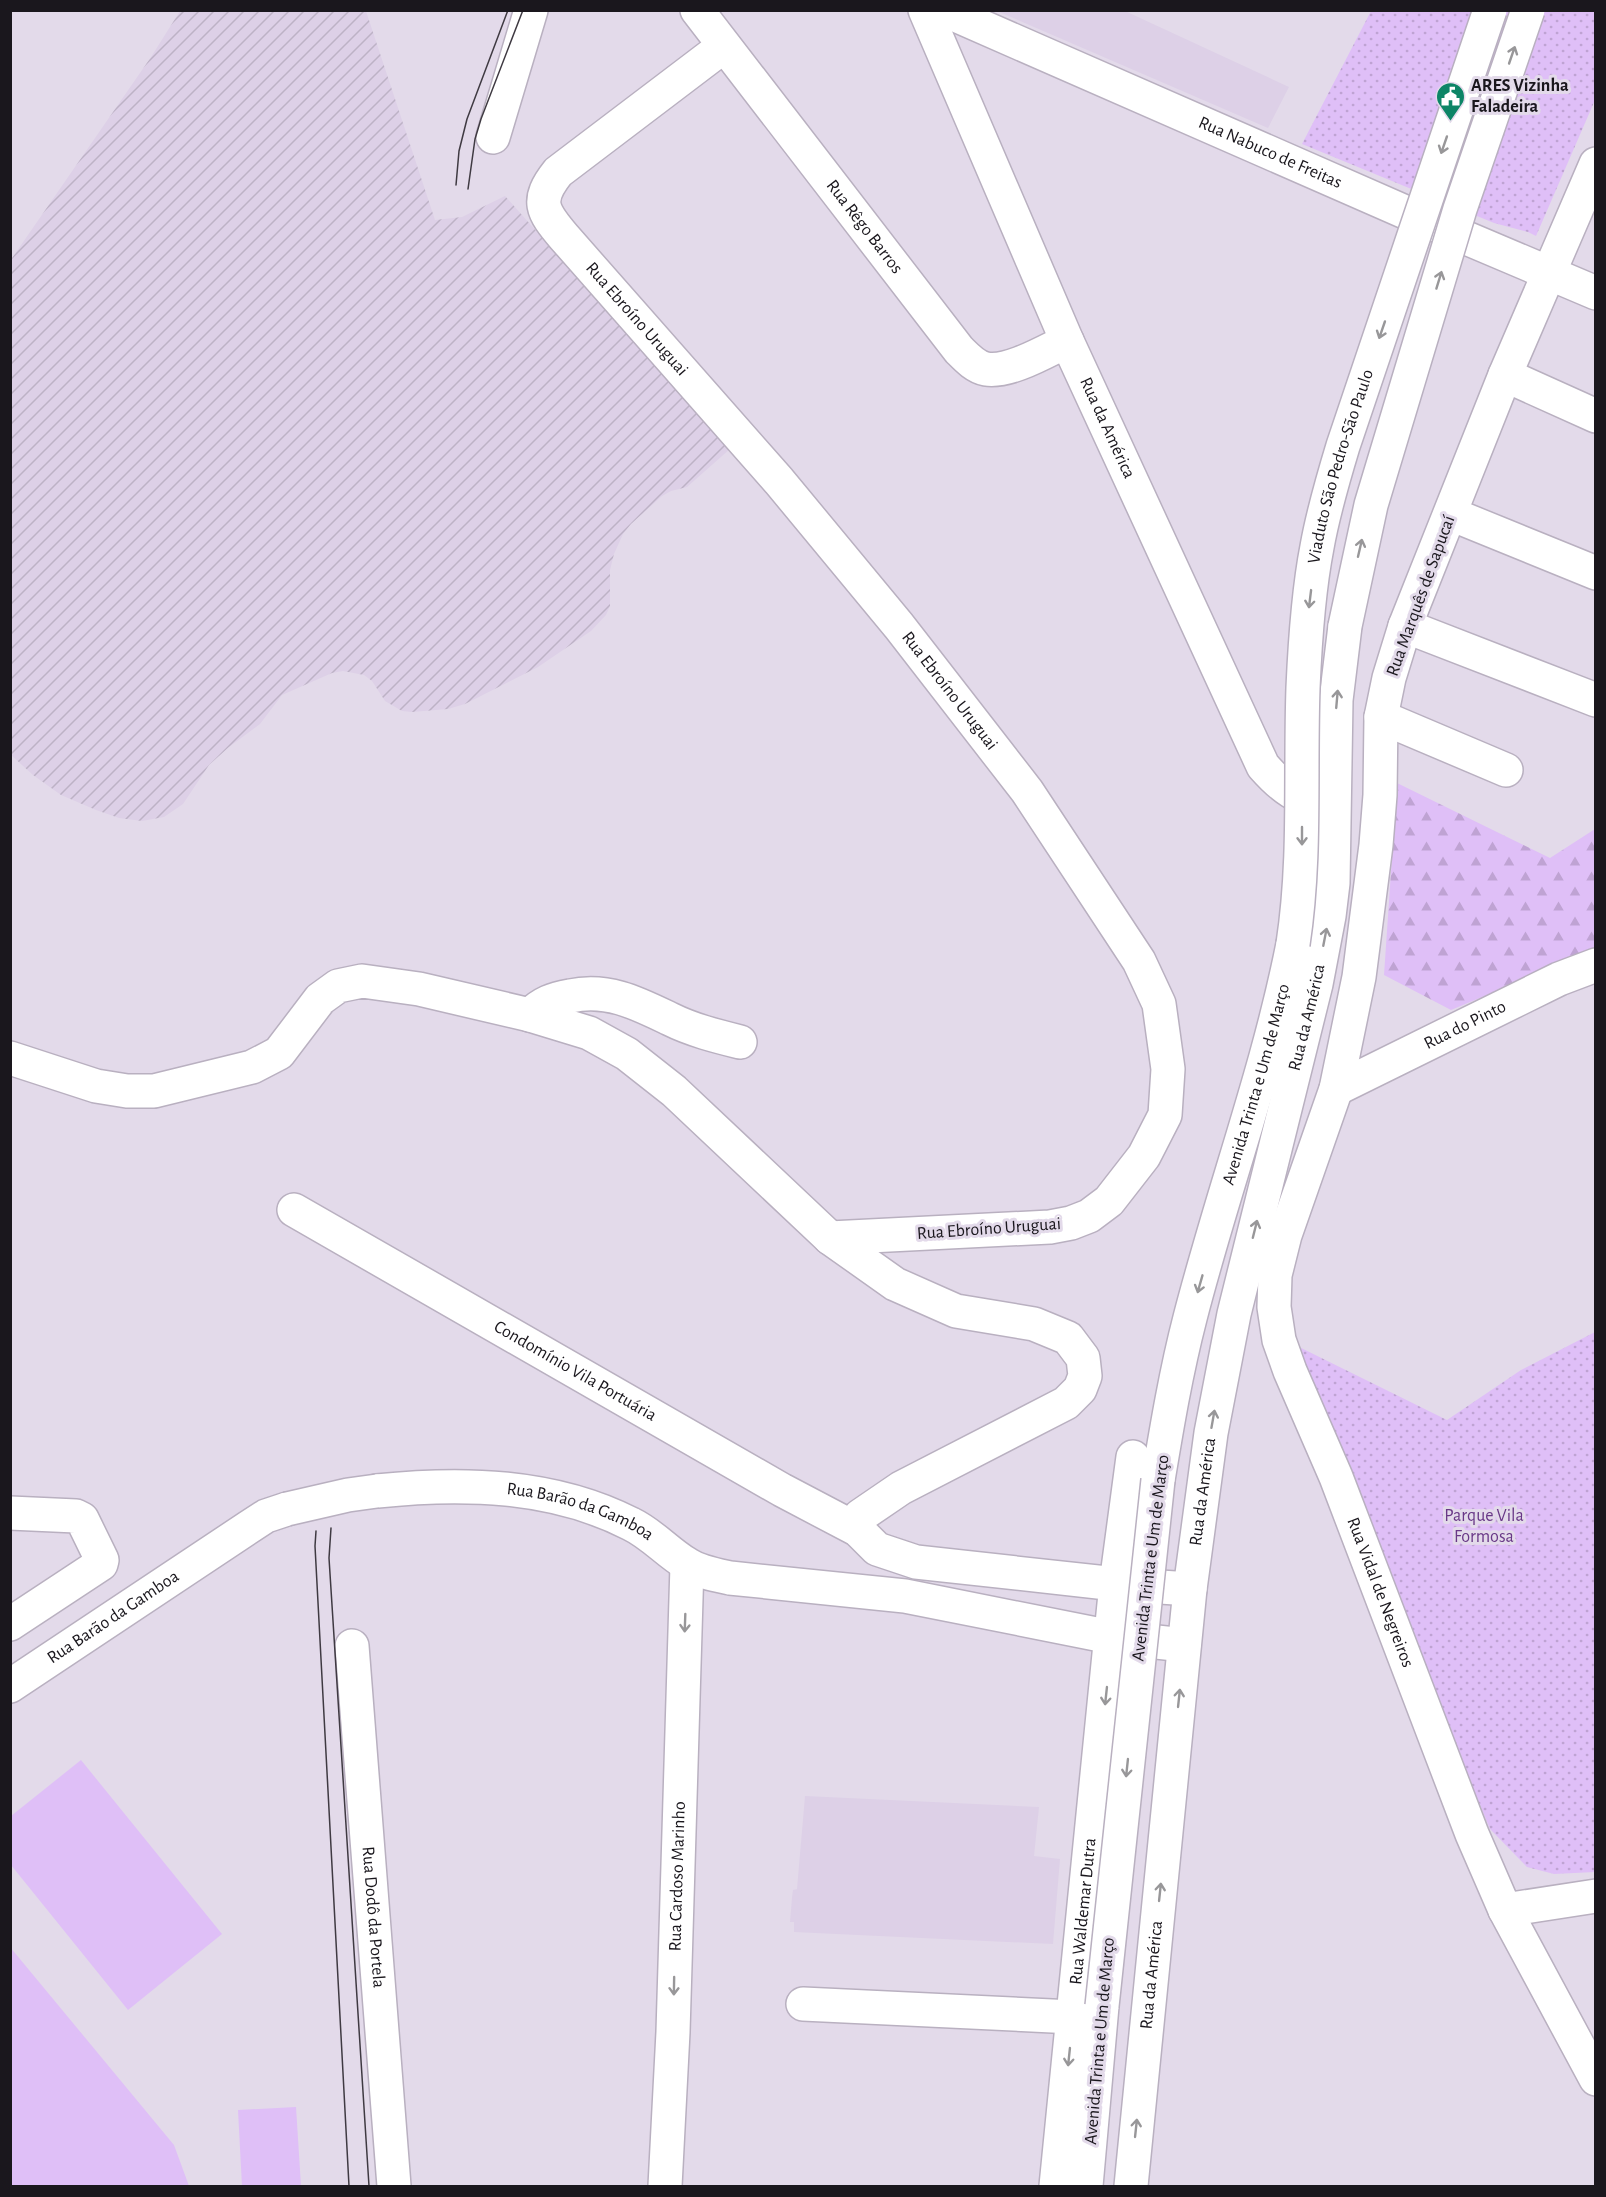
<svg xmlns="http://www.w3.org/2000/svg" width="1606" height="2197" font-family="'Alegreya Sans',sans-serif">
  <style>
    .built { fill: #ddd0e7 }
    .industrial { fill: url(#industrial-furrows) }
    .green { fill: #dfbff7 }
    .forest { fill: url(#forest-firs) }
    .park { fill: url(#park-dots) }
    .lines { fill: none; stroke-linecap: round; stroke-linejoin: round }
    .street-casing { stroke: #b9b0c0; stroke-width: 36 }
    .secondary-casing { stroke: #b9b0c0; stroke-width: 36 }
    .primary-casing { stroke: #b9b0c0; stroke-width: 36 }
    .street { stroke: #fff; stroke-width: 33 }
    .secondary { stroke: #fff; stroke-width: 33 }
    .primary { stroke: #fff; stroke-width: 33 }
    .tram { stroke: #3f3a42; stroke-width: 1.5 }
    .secondary-bridge-casing { stroke: #b9b0c0; stroke-width: 36; stroke-linecap: butt }
    .primary-bridge-casing { stroke: #b9b0c0; stroke-width: 36; stroke-linecap: butt }
    .secondary-bridge { stroke: #fff; stroke-width: 33 }
    .primary-bridge { stroke: #fff; stroke-width: 33 }
    .oneway { stroke: #989799 }
    .labels { text-anchor: middle; dominant-baseline: central; stroke-width: 6; stroke-linejoin: round; paint-order: stroke }
    .poi-label { font-size: 18px; font-weight: bold; fill: #1a171d; stroke: #e3daea; text-anchor: start }
    .street-label { font-size: 18px; fill: #1a171d; stroke: #e3daea }
    .park-label { font-size: 18px; fill: #693887; stroke: #e3daea }
  </style>
  <defs>
    <pattern id="industrial-furrows" width="10" height="10" patternUnits="userSpaceOnUse" patternTransform="scale(1.5)"><rect width="10" height="10" fill="#ddd0e7"/><path d="M-1 1l2-2M0 10L10 0M9 11l2-2" fill="none" stroke="#bdb2c6"/></pattern>
    <pattern id="forest-firs" width="22" height="20" patternUnits="userSpaceOnUse" patternTransform="scale(1.5)"><rect width="22" height="20" fill="#dfbff7"/><path d="M5 1l3.5 6h-7zM16 11l3.5 6h-7z" fill="#bfa3d3"/></pattern>
    <pattern id="park-dots" width="8" height="8" patternUnits="userSpaceOnUse" patternTransform="scale(1.5)"><rect width="8" height="8" fill="#dfbff7"/><path d="M2 2h.1M6 6h.1" fill="none" stroke="#bfa3d3" stroke-width="1.8" stroke-linecap="round"/></pattern>
  </defs>
  <rect width="100%" height="100%" fill="#e3daea"/>
  <path class="built" d="M997,11h128l164,76 -21,41z
    M805,1796l234,11 -5,49 26,3 -7,85 -259,-12v-10h-4l2,-24 1,-8 4,-1z"/>
  <path class="industrial" d="M180,11h186l69,209 27,-3 43,-21 225,253 -43,38 -16,4 -9,5 -31,28 -8,10 -9,20 -4,16v36l-4,9 -15,16 -53,36 -73,37 -17,5 -36,3 -10,-1 -17,-10 -13,-20 -8,-6 -21,-4 -11,2 -50,22 -22,29 -31,23 -20,18 -26,39 -19,13 -22,4 -23,-3 -23,-8 -35,-15 -28,-20 -22,-20 -1,-494 141,-204z"/>
  <path class="green" d="M81,1760l141,174 -94,76 -117,-145v-49z
    M10,1947l164,198 15,41h-178z
    M296,2107l5,79h-59l-4,-76z"/>
  <path class="forest" d="M1397,783l153,75 45,-29v121l-144,60 -67,-35z"/>
  <path class="park" d="M1371,11h224v89l-59,136 -8,-4 -34,-9 -192,-79z
    M1595,1332v540l-41,2 -27,-7 -37,-38 -203,-488 160,79 74,-50z"/>
  <g class="lines">
    <defs>
      <g id="street">
        <path id="s1" d="M697,10l262,340c7,7 16,17 27,19 23,4 60,-18 81,-28"/>
        <path id="s2" d="M925,10l142,331 196,425c22,25 32,29 63,41"/>
        <path id="s3" d="M944,10l461,202 191,81"/>
        <path id="s4" d="M724,46l-166,126c-23,29 -16,39 6,65l215,244 120,145 128,165 112,170 20,43 9,65 -3,46 -21,41 -35,45 -20,15 -18,7 -21,4 -220,11"/>
        <path d="M493,137l38,-127"/>
        <path id="s5" d="M1596,164l-91,211 -100,251 -16,52 -8,39 -1,78 -4,50 -17,132 -23,112 -51,146 -10,40 -1,32 5,33 11,31 46,106 136,357 33,76 91,169"/>
        <path d="M1505,375l91,41"/>
        <path d="M1451,514l145,59"/>
        <path d="M1405,626l191,74"/>
        <path d="M1381,717l125,53"/>
        <path d="M530,1015c12,-12 23,-16 40,-19 38,-8 67,7 100,23 22,11 46,17 70,23"/>
        <path d="M10,1058l86,28 31,5h27l98,-24 27,-14 41,-54 18,-13 24,-5 57,8 111,26 59,18 38,21 47,37 156,147 65,46 61,27 78,13 34,14 15,20 2,18 -5,13 -14,14 -165,85 -41,28 -2,14"/>
        <path id="s6" d="M1336,1089l223,-110 37,-14"/>
        <path id="s7" d="M294,1210l488,280 76,40 19,19 39,13 200,22 74,5"/>
        <path d="M10,1513l66,3 6,3 20,41 -1,4 -91,60"/>
        <path id="s8" d="M352,1646l42,540"/>
        <path d="M1505,1910l91,-14"/>
        <path d="M803,2004l270,13"/>
        <path id="s9" d="M665,2186l8,-154 14,-467"/>
        <path id="s10" d="M1056,2186l60,-602 17,-127"/>
      </g>
      <g id="secondary">
        <path id="s11" d="M377,1491c85,-9 176,-7 254,33 21,10 36,28 56,40 12,8 29,11 43,14l175,18 206,41 73,8"/>
        <path id="s12" d="M10,1686l239,-159 17,-11 21,-7"/>
      </g>
      <g id="primary">
        <path id="s13" d="M1158,1480c9,-54 18,-108 32,-162 32,-125 78,-247 103,-374"/>
        <path d="M1086,2186l16,-180"/>
        <path id="s14" d="M1131,2186l59,-597 21,-156 23,-119 82,-330 13,-68 4,-33 3,-183 9,-74"/>
      </g>
    </defs>
    <use href="#street" class="street-casing"/>
    <use href="#secondary" class="secondary-casing"/>
    <use href="#primary" class="primary-casing"/>
    <use href="#street" class="street"/>
    <use href="#secondary" class="secondary"/>
    <use href="#primary" class="primary"/>
    <path class="tram" d="M456,185l3,-34 8,-32 41,-109
      M468,189l7,-50 6,-20 42,-109
      M331,1528l-2,30 40,628
      M316,1531l-1,15 34,640"/>
    <defs>
      <path id="secondary-bridge" d="M287,1509l61,-14 29,-4"/>
      <g id="primary-bridge">
        <path d="M1345,626l26,-121 89,-296 68,-199"/>
        <path id="s15" d="M1293,944c13,-85 7,-170 10,-256 2,-46 5,-95 14,-141 6,-34 16,-68 26,-101l147,-436"/>
        <path d="M1102,2006l56,-526"/>
      </g>
    </defs>
    <use href="#secondary-bridge" class="secondary-bridge-casing"/>
    <use href="#primary-bridge" class="primary-bridge-casing"/>
    <use href="#secondary-bridge" class="secondary-bridge"/>
    <use href="#primary-bridge" class="primary-bridge"/>
  </g>
  <defs><path id="oneway-shaft" d="M-6 0H5M1.5-3L5.5 0L1.5 3" fill="none" stroke-width="1.6" stroke-linecap="round" stroke-linejoin="round" transform="scale(1.5)"/></defs>
  <g class="oneway">
    <use href="#oneway-shaft" transform="translate(1512 55) rotate(-71)"/>
    <use href="#oneway-shaft" transform="translate(1444 145) rotate(109)"/>
    <use href="#oneway-shaft" transform="translate(1439 280) rotate(-73)"/>
    <use href="#oneway-shaft" transform="translate(1382 330) rotate(109)"/>
    <use href="#oneway-shaft" transform="translate(1360 548) rotate(-77)"/>
    <use href="#oneway-shaft" transform="translate(1310 599) rotate(97)"/>
    <use href="#oneway-shaft" transform="translate(1337 699) rotate(-85)"/>
    <use href="#oneway-shaft" transform="translate(1302 836) rotate(90)"/>
    <use href="#oneway-shaft" transform="translate(1325 937) rotate(-79)"/>
    <use href="#oneway-shaft" transform="translate(1255 1229) rotate(-76)"/>
    <use href="#oneway-shaft" transform="translate(1200 1284) rotate(106)"/>
    <use href="#oneway-shaft" transform="translate(1213 1419) rotate(-80)"/>
    <use href="#oneway-shaft" transform="translate(685 1623) rotate(92)"/>
    <use href="#oneway-shaft" transform="translate(1106 1696) rotate(96)"/>
    <use href="#oneway-shaft" transform="translate(1179 1698) rotate(-84)"/>
    <use href="#oneway-shaft" transform="translate(1127 1768) rotate(96)"/>
    <use href="#oneway-shaft" transform="translate(1160 1892) rotate(-84)"/>
    <use href="#oneway-shaft" transform="translate(674 1986) rotate(91)"/>
    <use href="#oneway-shaft" transform="translate(1069 2057) rotate(96)"/>
    <use href="#oneway-shaft" transform="translate(1136 2128) rotate(-84)"/>
  </g>
  <defs>
    <symbol id="civic-pin" viewBox="-11 -11 22 30"><path d="M0 17L-7.5 6A9.5 9.5 0 1 1 7.5 6Z" fill="#0d8566" stroke="#e3daea"/><path d="M-.6-6.5H3V-4.5H.6V-3L4-1V1h2V6H-6V1h2V-1L-.6-3ZM-1.2 2.5V6h2.4V2.5Z" fill="#fff"/></symbol>
  </defs>
  <g fill-rule="evenodd">
    <use href="#civic-pin" x="1434" y="80" width="33" height="45"/>
  </g>
  <g class="labels">
    <g class="poi-label">
      <text x="1471" y="86">ARES Vizinha<tspan x="1471" dy="21">Faladeira</tspan></text>
    </g>
    <g class="street-label">
      <text stroke="none"><textPath href="#s3" startOffset="356">Rua Nabuco de Freitas</textPath></text>
      <text stroke="none"><textPath href="#s1" startOffset="274">Rua Rêgo Barros</textPath></text>
      <text stroke="none"><textPath href="#s4" startOffset="393">Rua Ebroíno Uruguai</textPath></text>
      <text stroke="none"><textPath href="#s2" startOffset="456">Rua da América</textPath></text>
      <text stroke="none"><textPath href="#s15" startOffset="482">Viaduto São Pedro-São Paulo</textPath></text>
      <text transform="translate(1421 596) rotate(-70)">Rua Marquês de Sapucaí</text>
      <text stroke="none"><textPath href="#s4" startOffset="879">Rua Ebroíno Uruguai</textPath></text>
      <text stroke="none"><textPath href="#s14" startOffset="1184">Rua da América</textPath></text>
      <text stroke="none"><textPath href="#s6" startOffset="144">Rua do Pinto</textPath></text>
      <text stroke="none"><textPath href="#s13" startOffset="408">Avenida Trinta e Um de Março</textPath></text>
      <text transform="translate(989 1229) rotate(-4)">Rua Ebroíno Uruguai</text>
      <text stroke="none"><textPath href="#s7" startOffset="324">Condomínio Vila Portuária</textPath></text>
      <text stroke="none"><textPath href="#s14" startOffset="698">Rua da América</textPath></text>
      <text stroke="none"><textPath href="#s11" startOffset="207">Rua Barão da Gamboa</textPath></text>
      <text transform="translate(1151 1558) rotate(-83)">Avenida Trinta e Um de Março</text>
      <text stroke="none"><textPath href="#s5" startOffset="1503">Rua Vidal de Negreiros</textPath></text>
      <text stroke="none"><textPath href="#s12" startOffset="124">Rua Barão da Gamboa</textPath></text>
      <text stroke="none"><textPath href="#s9" startOffset="310">Rua Cardoso Marinho</textPath></text>
      <text stroke="none"><textPath href="#s10" startOffset="276">Rua Waldemar Dutra</textPath></text>
      <text stroke="none"><textPath href="#s8" startOffset="272">Rua Dodô da Portela</textPath></text>
      <text stroke="none"><textPath href="#s14" startOffset="212">Rua da América</textPath></text>
      <text transform="translate(1100 2041) rotate(-85)">Avenida Trinta e Um de Março</text>
    </g>
    <g class="park-label">
      <text x="1484" y="1516">Parque Vila<tspan x="1484" dy="21">Formosa</tspan></text>
    </g>
  </g>
  <rect width="1606" height="2197" fill="none" stroke="#1a171d" stroke-width="24"/>
</svg>
